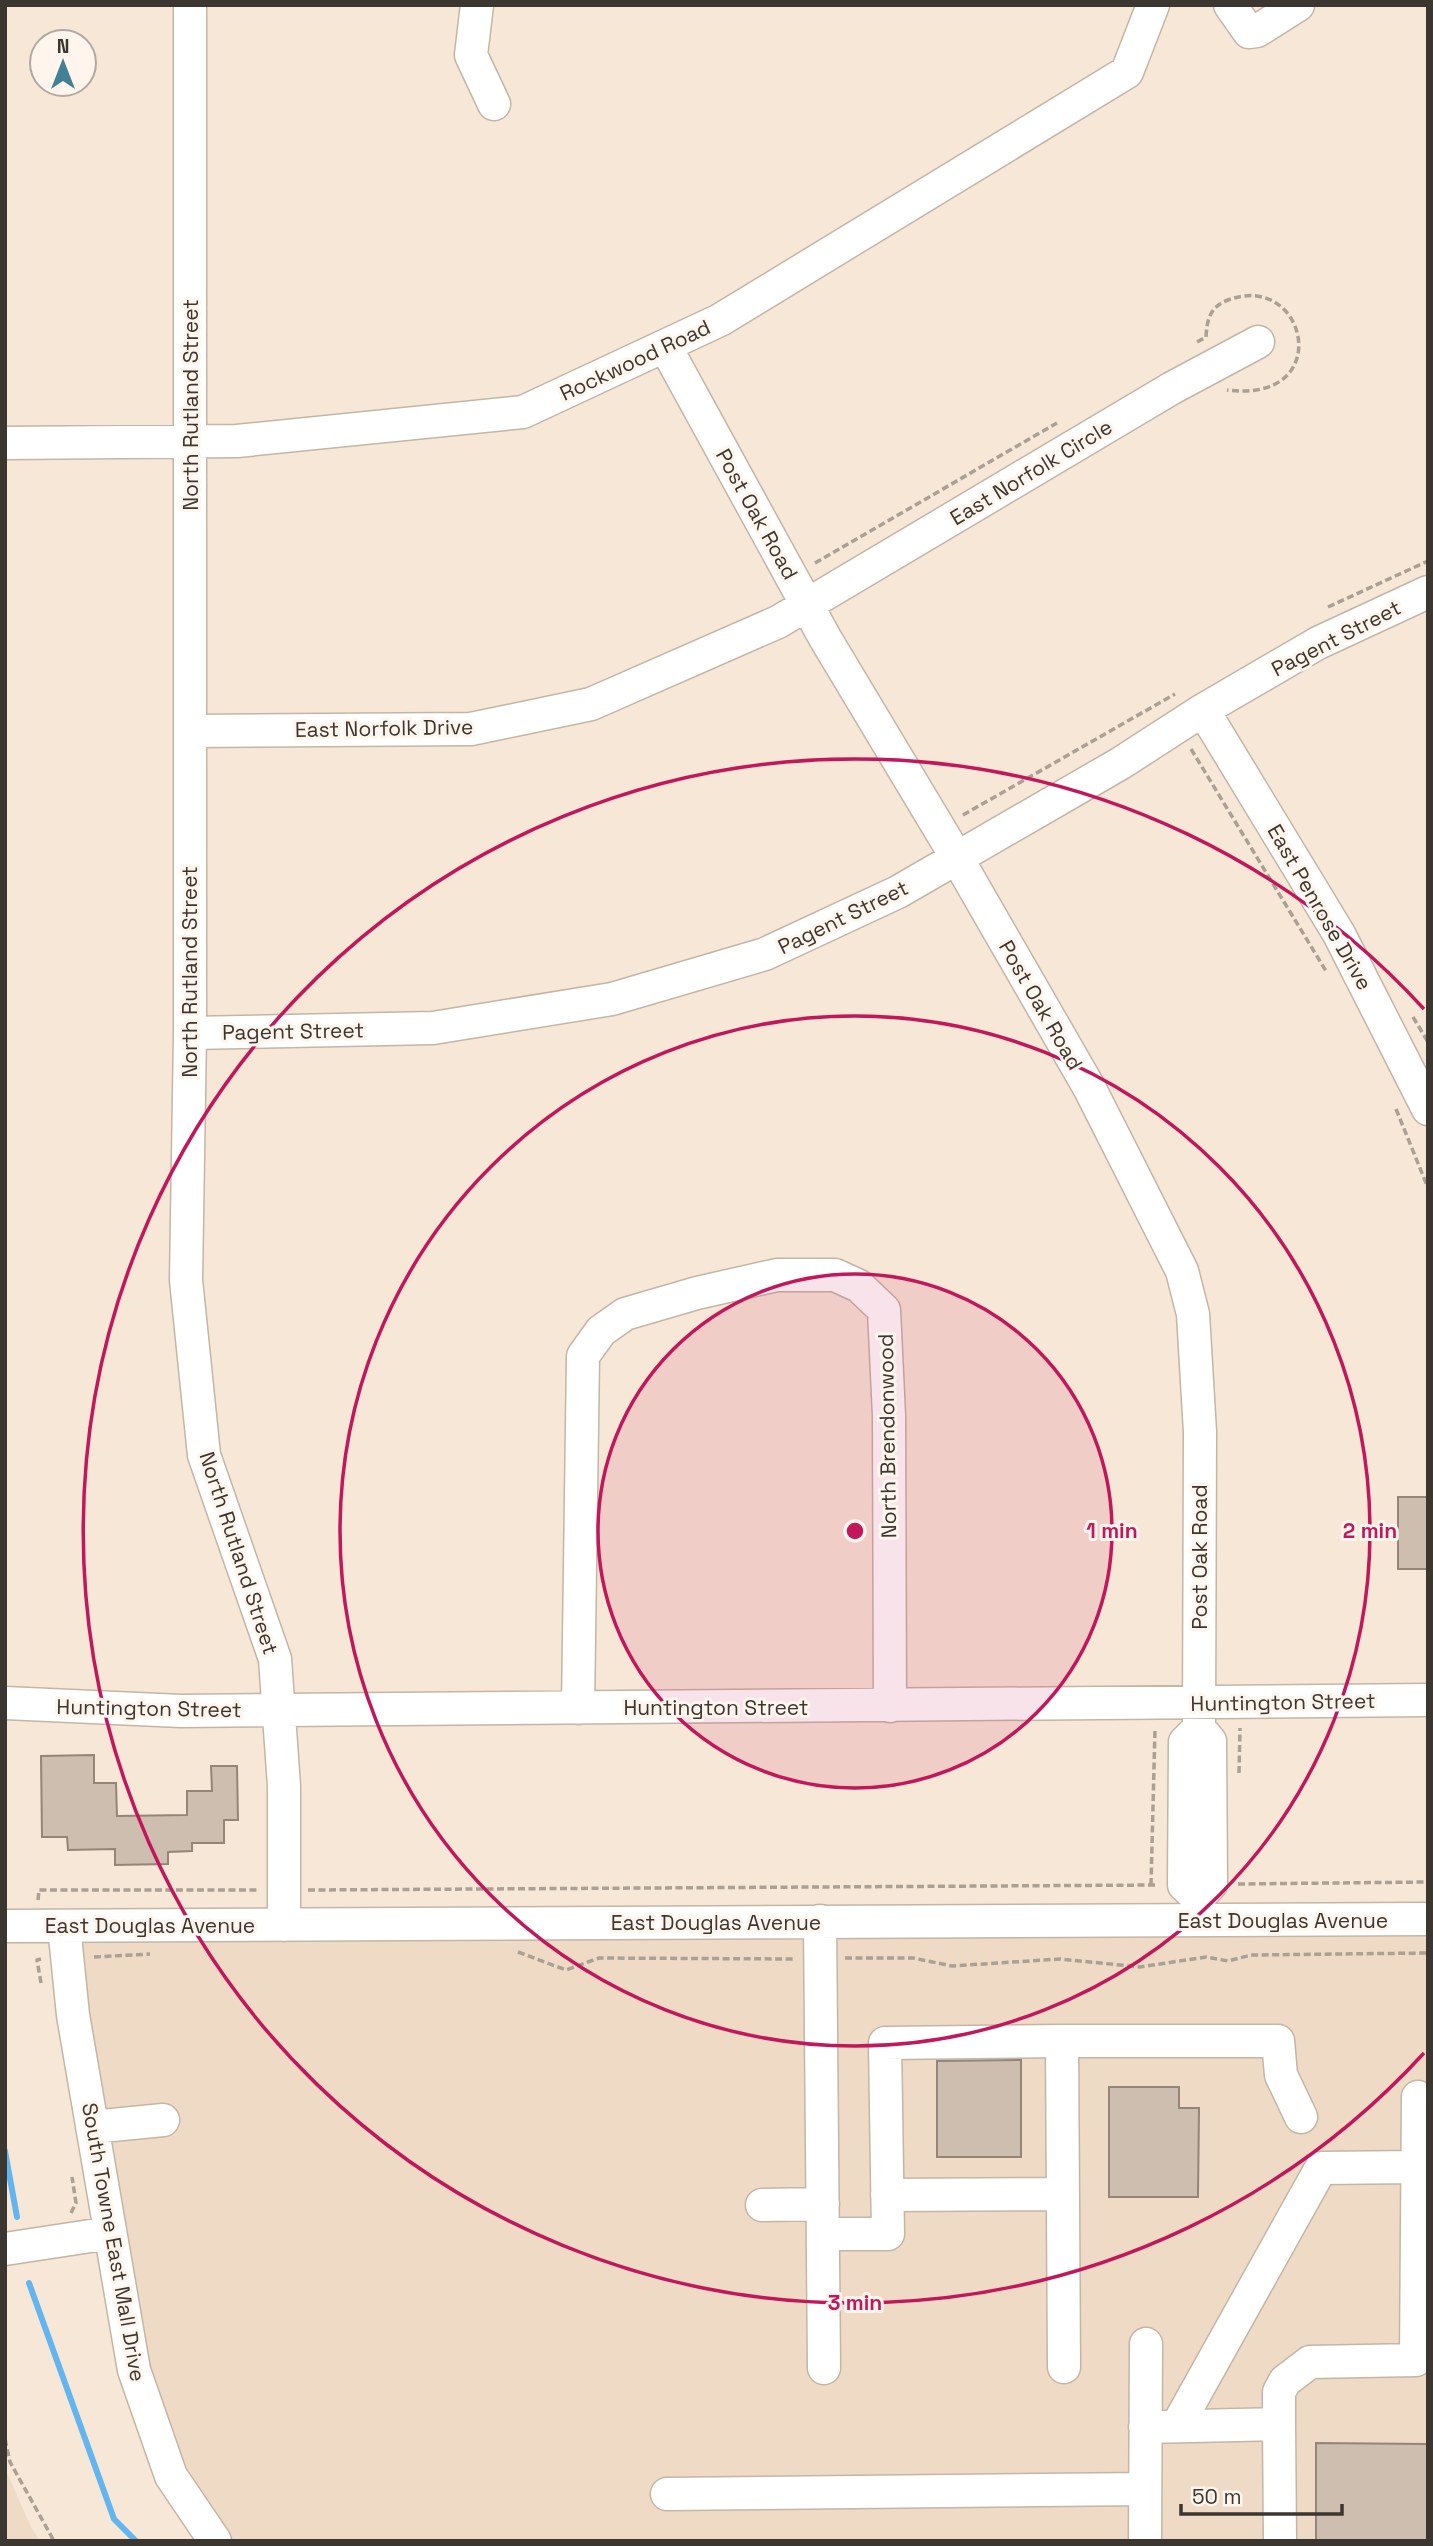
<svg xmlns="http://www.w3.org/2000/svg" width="1433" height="2546" font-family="'Space Grotesk',sans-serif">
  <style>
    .built { fill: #efdbc5 }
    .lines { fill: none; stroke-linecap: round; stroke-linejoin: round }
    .stream { stroke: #63b5f0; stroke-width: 6 }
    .building { fill: #cdbeaf; stroke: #938577; stroke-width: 2 }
    .minor-casing { stroke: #c4b5a6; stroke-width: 35 }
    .path { stroke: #aba094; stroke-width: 3.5; stroke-dasharray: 7 3.5; stroke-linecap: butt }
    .minor { stroke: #fff; stroke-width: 32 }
    .ring { fill: none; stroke: #c2185b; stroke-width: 3.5 }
    .labels { text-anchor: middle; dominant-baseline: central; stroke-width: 6; stroke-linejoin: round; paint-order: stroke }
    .street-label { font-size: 21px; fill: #3c3630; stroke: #fff5ec }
    .centre { fill: #c2185b; stroke: #fff5ec; stroke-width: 3.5 }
    .ring-label { font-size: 21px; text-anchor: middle; font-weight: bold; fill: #c2185b; stroke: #fff5ec; stroke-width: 6; stroke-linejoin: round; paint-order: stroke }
  </style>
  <rect width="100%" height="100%" fill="#f6e7d7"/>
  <path class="built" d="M1428,1919v622h-1193l-64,-65 -61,-243 -46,-307z
    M5,2468l26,59 9,14h-35z"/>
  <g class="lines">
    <path class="stream" d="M5,2151l12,66
      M29,2283l85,236 22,22"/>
  </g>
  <path class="building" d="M1398,1497h30v72h-30z
    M94,1755v28h22l1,33 70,-1v-24h25l-1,-25h26l1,54h-14v23h-32v8l-24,1v12l-53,1v-16l-47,1 -1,-13h-25l-1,-81z
    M1021,2060v97h-84v-96z
    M1109,2087h70v21h20l-1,89h-89z
    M1316,2443l112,1v97h-112z"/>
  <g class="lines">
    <defs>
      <path id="minor" d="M190,5v1028l-4,247 18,175 71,204 9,127v139
        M477,5l-6,50 23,49
        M1230,5l19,27 8,-1 41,-26
        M665,346l160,292 132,220 133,231 92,182 11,43 7,118 -1,296 11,13 1,143 -13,14
        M5,443l232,-2 286,-29 197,-92 407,-248 26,-67
        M1203,710l136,224 89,175
        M190,731l281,-2 120,-25 187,-82 394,-234 86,-46
        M190,1033l243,-5 179,-29 153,-45 133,-62 223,-129 82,-53 115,-67 110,-51
        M5,1703l176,8 1247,-11
        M578,1708l5,-352 18,-25 24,-17 72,-21 80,-18h58l24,11 25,24 5,106 1,290
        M1199,1918l-1,-20 -14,-13 1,-143 14,-14
        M820,1921l4,447
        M5,1926l1423,-7
        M64,1926l9,89 61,355 37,106 44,65
        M1062,2041h216l3,34 20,42
        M92,2127l71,-7
        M887,2195l176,-1
        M762,2205l61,-1
        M823,2234h65l-3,-191 177,-2 2,326
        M5,2249l105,-16
        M1279,2424v-32l6,-11 25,-19 106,-2 2,-263
        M1177,2426l144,-258 96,-1
        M1145,2427l134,-3 1,117
        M667,2494l478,-5
        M1145,2541l1,-197"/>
    </defs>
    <use href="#minor" class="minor-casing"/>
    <path class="path" d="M1197,342l9,-5c1,-18 4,-30 22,-37 79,-30 109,104 -1,90
      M815,563l242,-140
      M1328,607l100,-46
      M1191,749l135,222
      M963,815l212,-121
      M1413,1017l15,25
      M1396,1109l32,79
      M1239,1773l1,-45
      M1238,1884l190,-2
      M1151,1885l4,-156
      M308,1890l850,-5
      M38,1900l1,-10h219
      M518,1952l48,18 33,-12 196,1
      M94,1957l56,-3
      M845,1958h68l39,8 108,-7 80,8 66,-10 22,4 23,-6 177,-2
      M41,1983l-4,-23 4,-1
      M71,2213l5,-10 -4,-26
      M5,2439l5,23 44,79"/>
    <use href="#minor" class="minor"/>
  </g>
  <circle cx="855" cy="1531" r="257" fill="#c2185b" fill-opacity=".12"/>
  <g class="ring">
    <circle cx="855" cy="1531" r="257"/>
    <circle cx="855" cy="1531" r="515"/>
    <path d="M1424 2053A772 772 0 1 1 1424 1009"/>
  </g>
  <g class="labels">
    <g class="street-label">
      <text transform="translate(635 360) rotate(-25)">Rockwood Road</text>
      <text transform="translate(190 405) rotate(-90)">North Rutland Street</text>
      <text transform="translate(1031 472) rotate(-31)">East Norfolk Circle</text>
      <text transform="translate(757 514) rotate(61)">Post Oak Road</text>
      <text transform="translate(1336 638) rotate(-27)">Pagent Street</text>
      <text transform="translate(384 728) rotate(-1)">East Norfolk Drive</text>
      <text transform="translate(1320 907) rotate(60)">East Penrose Drive</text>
      <text transform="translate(843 917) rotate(-26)">Pagent Street</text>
      <text transform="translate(189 972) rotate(-90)">North Rutland Street</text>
      <text transform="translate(1041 1005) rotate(60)">Post Oak Road</text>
      <text transform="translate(293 1031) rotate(-1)">Pagent Street</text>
      <text transform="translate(887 1436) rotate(-91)">North Brendonwood</text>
      <text transform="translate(239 1553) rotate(72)">North Rutland Street</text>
      <text transform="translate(1199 1557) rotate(-90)">Post Oak Road</text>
      <text transform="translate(1283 1702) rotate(-1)">Huntington Street</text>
      <text x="716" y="1707">Huntington Street</text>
      <text transform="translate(149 1708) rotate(1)">Huntington Street</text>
      <text x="1283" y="1920">East Douglas Avenue</text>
      <text x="716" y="1922">East Douglas Avenue</text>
      <text x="150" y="1925">East Douglas Avenue</text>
      <text transform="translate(114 2242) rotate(80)">South Towne East Mall Drive</text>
    </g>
  </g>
  <circle cx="855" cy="1531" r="10" class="centre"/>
  <g class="ring-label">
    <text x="1112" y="1538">1 min</text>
    <text x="1370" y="1538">2 min</text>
    <text x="855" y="2310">3 min</text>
  </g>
  <rect width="1433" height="2546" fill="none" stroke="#3c3630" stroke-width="14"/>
  <g transform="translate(63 63)"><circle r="33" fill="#fff5ec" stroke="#b1a9a1" stroke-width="2"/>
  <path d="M0-5L12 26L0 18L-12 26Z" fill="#428096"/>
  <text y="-10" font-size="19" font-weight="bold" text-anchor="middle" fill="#3c3630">N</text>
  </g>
  <path d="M1181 2504v10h161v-10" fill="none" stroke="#3c3630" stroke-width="3.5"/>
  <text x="1192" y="2504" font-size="21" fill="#3c3630" stroke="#fff5ec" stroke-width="5" paint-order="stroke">50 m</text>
</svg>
